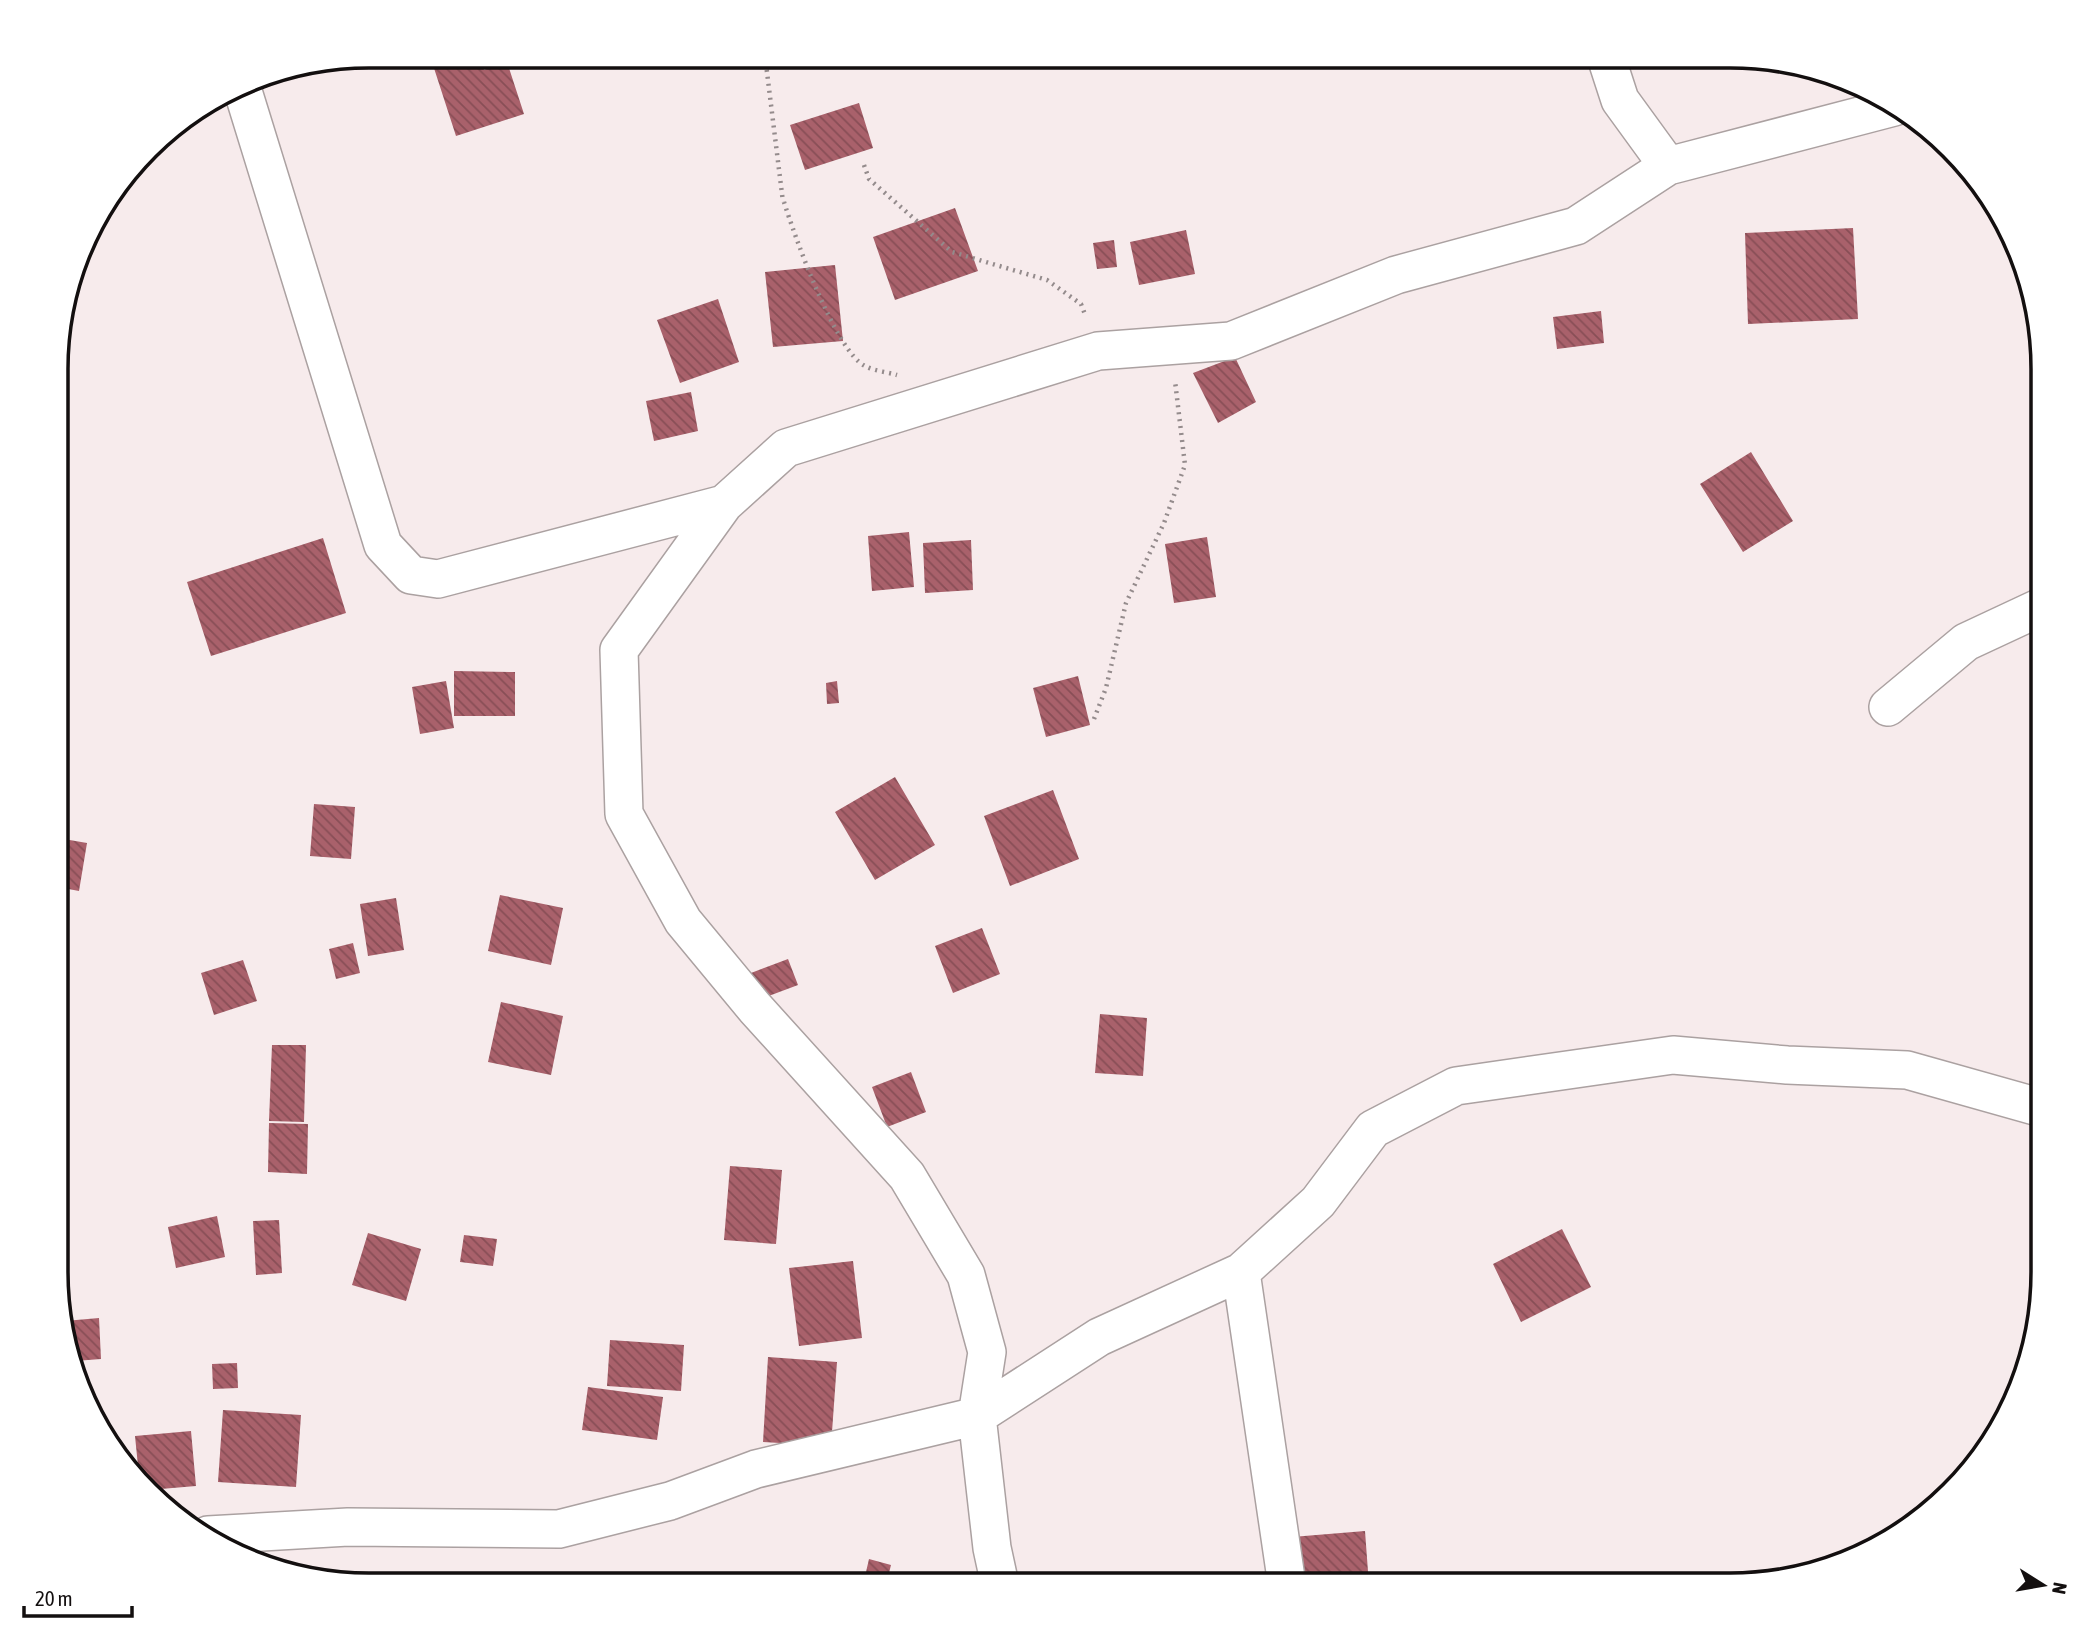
<svg xmlns="http://www.w3.org/2000/svg" width="2099" height="1641" font-family="'Asap Condensed',sans-serif">
  <style>
    .building { fill: url(#building-back-hatch) }
    .lines { fill: none; stroke-linecap: round; stroke-linejoin: round }
    .street-casing { stroke: #aba1a1; stroke-width: 40 }
    .path { stroke: #948b8c; stroke-width: 4.5; stroke-dasharray: 2 5; stroke-linecap: butt }
    .street { stroke: #fff; stroke-width: 37 }
    .rim { fill: none; stroke: #130f0f; stroke-width: 3.5 }
  </style>
  <defs>
    <pattern id="building-back-hatch" width="6" height="6" patternUnits="userSpaceOnUse" patternTransform="scale(1.75)"><rect width="6" height="6" fill="#a9616b"/><path d="M-1 5l2 2M0 0l6 6M5-1l2 2" fill="none" stroke="#884e56"/></pattern>
  </defs>
  <rect width="100%" height="100%" fill="#f7ebec"/>
  <path class="building" d="M451,56h28l5,14 23,-8 17,52 -68,22 -24,-74z
    M859,103l14,45 -68,22 -15,-45z
    M955,208l23,63 -83,29 -22,-63z
    M1853,228l5,91 -110,5 -3,-91z
    M1186,230l9,44 -56,11 -9,-43z
    M1114,240l3,27 -20,2 -4,-26z
    M835,265l8,76 -70,6 -8,-75z
    M718,299l21,63 -59,21 -23,-63z
    M1601,311l3,32 -47,6 -4,-32z
    M1235,357l21,45 -38,21 -25,-50z
    M691,392l7,39 -44,10 -8,-40z
    M1751,452l42,69 -50,31 -43,-68z
    M909,532l5,55 -42,4 -4,-55z
    M1207,537l9,60 -42,6 -9,-59z
    M323,538l23,75 -135,43 -24,-74z
    M971,540l2,50 -48,3 -2,-50z
    M454,671l61,1v44h-61z
    M1078,676l12,49 -44,12 -13,-49z
    M446,681l8,47 -34,6 -8,-47z
    M837,681l2,22 -12,1 -1,-21z
    M895,777l40,68 -60,35 -40,-68z
    M1053,790l26,69 -69,27 -26,-70z
    M314,804l41,3 -4,52 -41,-3z
    M58,838l29,5 -8,48 -21,-4z
    M500,895l63,13 -12,57 -63,-14z
    M396,898l8,52 -36,6 -8,-52z
    M982,928l18,46 -47,19 -18,-47z
    M353,943l7,30 -24,6 -7,-30z
    M788,959l10,26 -37,14 -10,-26z
    M243,960l14,41 -43,14 -13,-42z
    M501,1002l62,14 -12,59 -63,-13z
    M1100,1014l47,4 -4,58 -48,-3z
    M272,1045h34l-2,77 -35,-1z
    M911,1072l15,40 -39,15 -15,-40z
    M269,1123l39,1 -1,50 -39,-2z
    M730,1166l52,4 -6,74 -52,-4z
    M217,1216l8,41 -49,11 -8,-41z
    M279,1220l3,53 -26,2 -3,-54z
    M1562,1229l29,58 -70,35 -28,-58z
    M368,1233l53,16 -15,52 -54,-16z
    M464,1235l33,4 -4,27 -33,-4z
    M853,1261l9,77 -63,8 -10,-78z
    M99,1318l2,41 -26,2 -10,-40z
    M610,1340l74,5 -3,46 -74,-5z
    M768,1357l69,5 -6,84 -68,-4z
    M237,1363l1,25 -25,1 -1,-25z
    M588,1387l75,10 -6,43 -75,-10z
    M223,1410l78,5 -5,72 -78,-5z
    M191,1431l5,55 -47,4 -10,-14 -4,-40z
    M1365,1531l4,54h-73l-4,-48z
    M869,1559l22,6 -5,20h-23z
    M1648,1576l80,7v2h-81z"/>
  <g class="lines">
    <defs>
      <path id="street" d="M1606,57l14,43 48,66
        M242,88l141,457 28,30 27,4 286,-75
        M1888,707l78,-65 77,-36
        M1241,1272l46,313
        M208,1535l140,-8 211,2 111,-28 86,-32 221,-53 122,-79 142,-65 77,-70 55,-73 83,-43 217,-31 114,10 120,5 135,38
        M1000,1585l-8,-37 -15,-132 10,-64 -21,-77 -59,-99 -152,-168 -72,-87 -59,-107 -5,-164 105,-146 62,-56 312,-97 133,-10 165,-66 180,-49 92,-60 226,-59"/>
    </defs>
    <use href="#street" class="street-casing"/>
    <path class="path" d="M765,56l18,146
      M864,165l5,14 83,73 95,28 34,24 5,13
      M784,202c10,32 51,149 81,164 9,5 22,6 32,9
      M1094,719l12,-31 20,-85 38,-80 21,-58 -10,-84"/>
    <use href="#street" class="street"/>
  </g>
  <path d="M0 0H2099V1641H0ZM369 68H1730A301 301 0 0 1 2031 369V1272A301 301 0 0 1 1730 1573H369A301 301 0 0 1 68 1272V369A301 301 0 0 1 369 68Z" fill="#fff" fill-rule="evenodd"/>
  <path class="rim" d="M369 68H1730A301 301 0 0 1 2031 369V1272A301 301 0 0 1 1730 1573H369A301 301 0 0 1 68 1272V369A301 301 0 0 1 369 68Z"/>
  <g transform="translate(2043 1585) rotate(101)" stroke="#ffffff" stroke-width="5" paint-order="stroke">
  <path d="M0-5L12 26L0 18L-12 26Z" fill="#130f0f"/>
  <text y="-10" font-size="19" font-weight="bold" text-anchor="middle" fill="#130f0f">N</text>
  </g>
  <path d="M24 1606v10h108v-10" fill="none" stroke="#130f0f" stroke-width="3.5"/>
  <text x="35" y="1606" font-size="21" fill="#130f0f" stroke="#ffffff" stroke-width="5" paint-order="stroke">20 m</text>
</svg>
